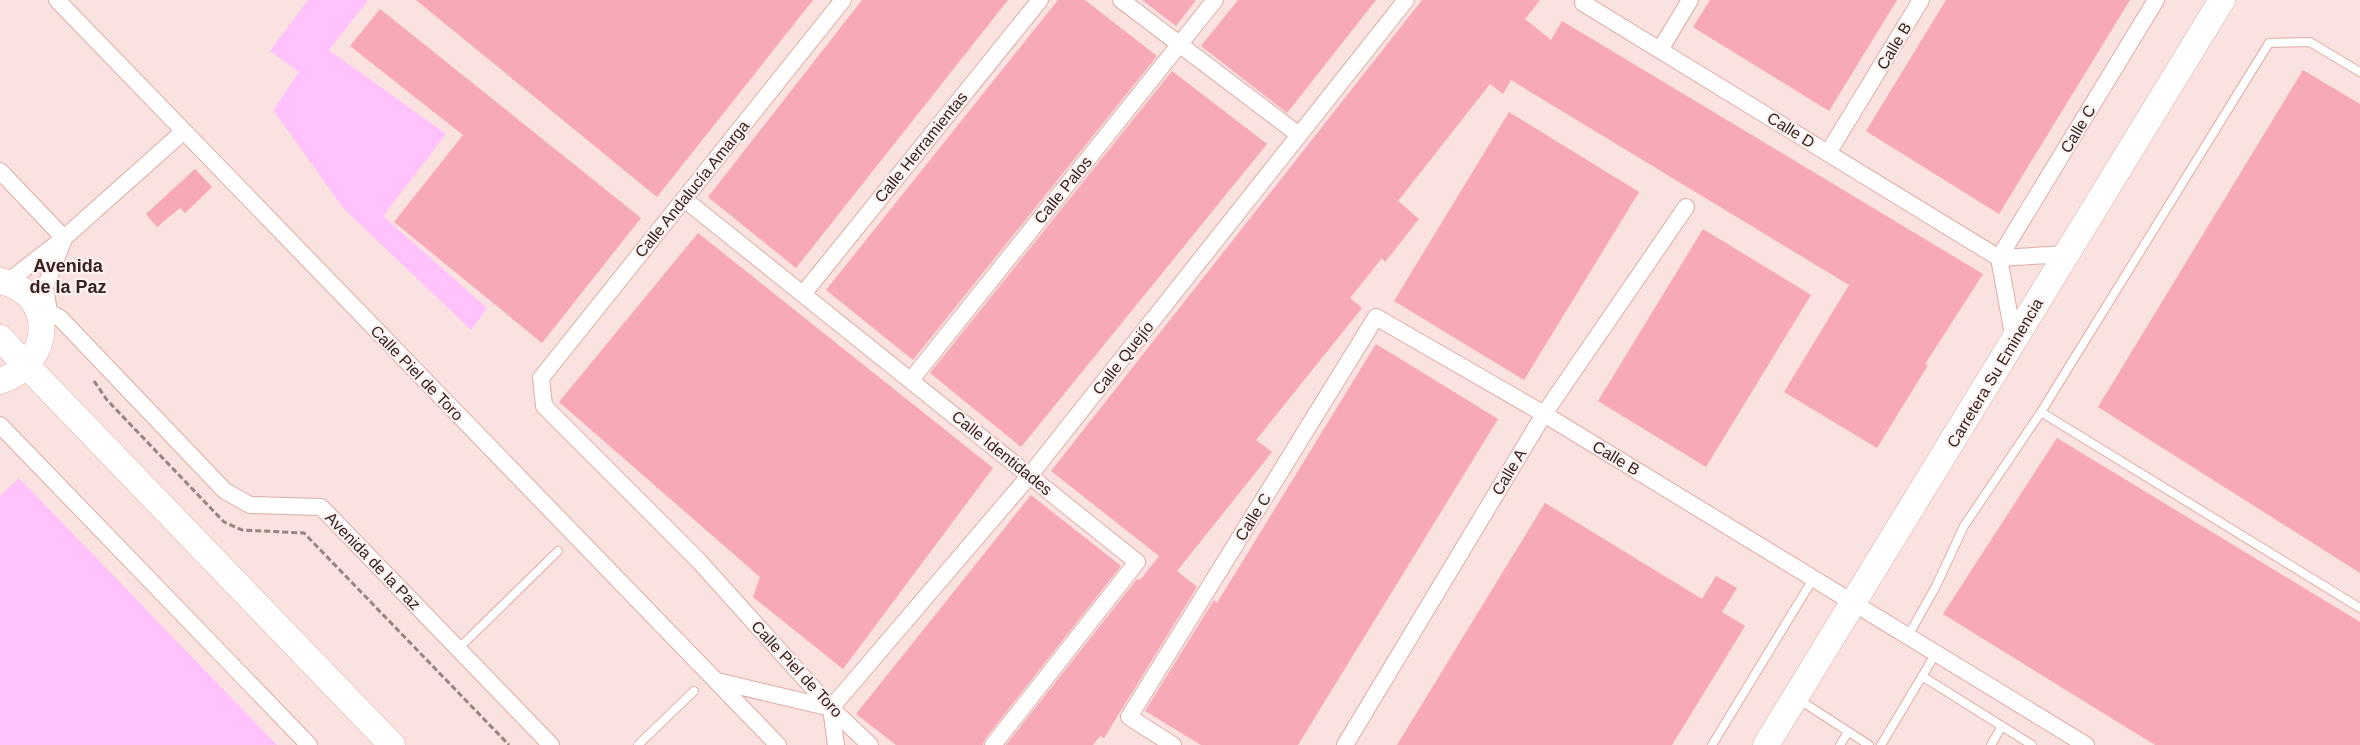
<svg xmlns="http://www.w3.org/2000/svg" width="2360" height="745" font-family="Arial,sans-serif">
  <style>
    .green { fill: #ffc2fc }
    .building { fill: #f7a9b7 }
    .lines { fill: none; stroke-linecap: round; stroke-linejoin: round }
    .service-casing { stroke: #e0aca5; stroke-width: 10 }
    .minor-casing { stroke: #e0aca5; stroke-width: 18 }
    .primary-casing { stroke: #e0aca5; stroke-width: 27 }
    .path { stroke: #9a8481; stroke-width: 3; stroke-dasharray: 6 3; stroke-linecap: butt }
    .service { stroke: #fff; stroke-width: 8 }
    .minor { stroke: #fff; stroke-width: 16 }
    .primary { stroke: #fff; stroke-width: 26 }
    .labels { text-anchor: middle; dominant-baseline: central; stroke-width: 4.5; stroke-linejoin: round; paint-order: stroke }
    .street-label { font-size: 16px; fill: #372320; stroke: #fef2f1 }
    .neighbourhood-label { font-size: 18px; font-weight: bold; fill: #372320; stroke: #fef2f1 }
  </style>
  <rect width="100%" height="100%" fill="#f9e2df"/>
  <path class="green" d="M308,0h60l-39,50 117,84 -63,82 104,92 -16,22 -127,-121 -71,-99 26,-38 -29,-21z
    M19,478l258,267h-277v-249z"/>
  <path class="building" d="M416,0h397l-156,197z
    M862,0h146l-212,268 -88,-71z
    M1058,0h27l72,56 -244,304 -87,-70z
    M1142,0h54l-20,26z
    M1238,0h138l-89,113 -86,-67z
    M1422,0h118l-15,19 26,21 11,-19 421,253 -58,90 3,1 -51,83 -93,-56 65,-107 -338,-205 -8,14 -13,-10 -92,117 21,18 -34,43 -3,-4 -32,40 12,10 -106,132 16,12 -95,119 20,16 -93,151 -4,-2 -7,9h-87l131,-166 3,1 19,-24 -108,-85z
    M1710,0h187l-68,111 -136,-84z
    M1946,0h184l-131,214 -133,-83z
    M380,9l261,209 -99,125 -148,-121 69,-87 -113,-89z
    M2303,70l57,34v469l-262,-166z
    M1172,71l95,73 -246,303 -91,-74z
    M1509,112l130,80 -115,188 -130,-79z
    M195,169l17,18 -27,26 -5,-5 -23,19 -11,-13z
    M1703,229l108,66 -105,172 -108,-66z
    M698,233l295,235 -150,201 -90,-72 7,-20 -201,-175z
    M1376,344l122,75 -200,326h-97l-56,-34 69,-111 3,3z
    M2057,438l303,184v123h-205l-212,-131z
    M1031,495l90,71 -136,173 -2,6h-87l-40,-31z
    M1545,503l157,96 14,-23 21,12 -15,24 23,14 -73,119h-275z"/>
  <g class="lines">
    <defs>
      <path id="service" d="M2041,412l319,196
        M1908,636l28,-50 28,-60 77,-114 228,-369 41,-1 50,30
        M458,649l100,-98
        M1922,676l110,69
        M1798,699l71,46
        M638,745l56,-54
        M1712,745l101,-166
        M1840,745l8,-13
        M1881,745l55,-92
        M1991,745l11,-19"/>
      <path id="minor" d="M57,0l721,745
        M843,0l-302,378 3,28 154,154 133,148 39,37
        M1121,0l178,135
        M1583,3l416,255 68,-4
        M1660,50l30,-50
        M1828,153l93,-153
        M0,171l64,67
        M684,199l453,363 -144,183
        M1999,258l157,-258
        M1999,258l15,82
        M6,283l58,-45 120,-107
        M803,294l237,-294
        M49,312l-4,-25 19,-48
        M39,315l10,-3 11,6 165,173 25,14 71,2 230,238
        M911,380l304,-380
        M0,425l309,320
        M717,681l114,27 199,-233 376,-475
        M831,708l5,37
        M1173,745l-44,-28 247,-400 168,97 542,331
        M1345,745l199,-331 142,-207"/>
      <path id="primary" d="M0,281c57,12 54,82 0,100
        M0,338l392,407
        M1766,745l456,-745"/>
    </defs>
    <use href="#service" class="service-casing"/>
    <use href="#minor" class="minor-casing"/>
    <use href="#primary" class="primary-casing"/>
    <path class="path" d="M94,381l13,19 117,122 18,8 62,3 205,212"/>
    <use href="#service" class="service"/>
    <use href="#minor" class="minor"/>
    <use href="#primary" class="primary"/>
  </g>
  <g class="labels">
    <g class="street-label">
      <text transform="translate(1894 46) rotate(-59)">Calle B</text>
      <text transform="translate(2078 129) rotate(-59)">Calle C</text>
      <text transform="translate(1791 130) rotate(32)">Calle D</text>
      <text transform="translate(921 147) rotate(-51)">Calle Herramientas</text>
      <text transform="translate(692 189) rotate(-51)">Calle Andalucía Amarga</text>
      <text transform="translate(1063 190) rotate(-51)">Calle Palos</text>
      <text transform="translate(1123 358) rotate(-52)">Calle Quejío</text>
      <text transform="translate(417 373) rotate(46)">Calle Piel de Toro</text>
      <text transform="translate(1995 373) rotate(-59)">Carretera Su Eminencia</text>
      <text transform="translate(1002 453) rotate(39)">Calle Identidades</text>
      <text transform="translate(1616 458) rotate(31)">Calle B</text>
      <text transform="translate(1509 472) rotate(-59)">Calle A</text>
      <text transform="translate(1253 517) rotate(-58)">Calle C</text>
      <text transform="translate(373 561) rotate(46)">Avenida de la Paz</text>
      <text transform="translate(797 669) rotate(47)">Calle Piel de Toro</text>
    </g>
    <g class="neighbourhood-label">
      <text x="68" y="266">Avenida<tspan x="68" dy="21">de la Paz</tspan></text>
    </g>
  </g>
</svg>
